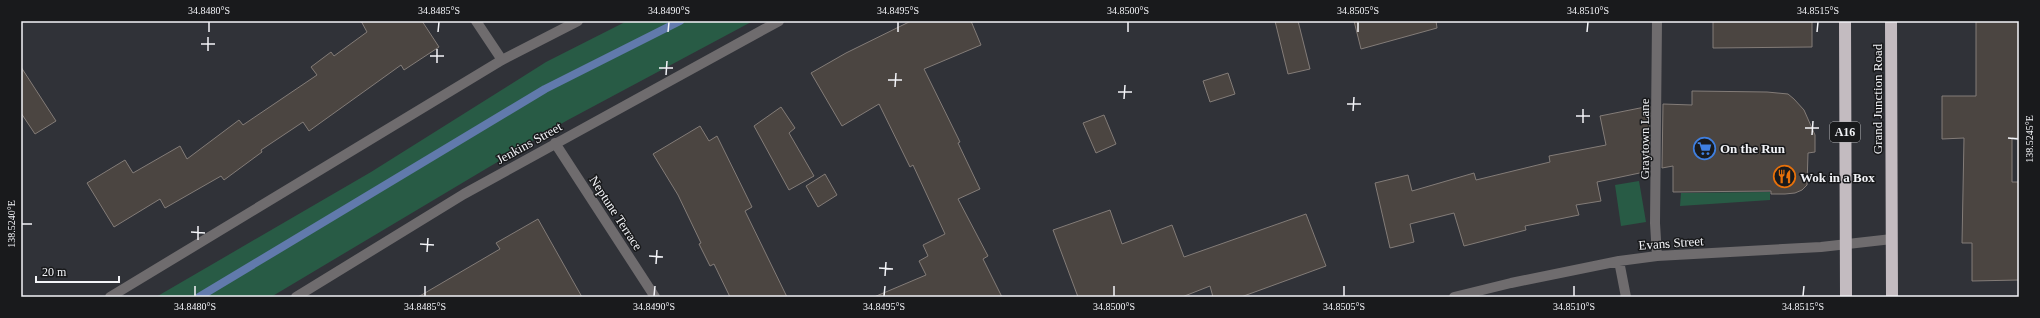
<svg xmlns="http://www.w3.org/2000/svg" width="2040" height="318" font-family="'Times New Roman',serif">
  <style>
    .green { fill: #285b45 }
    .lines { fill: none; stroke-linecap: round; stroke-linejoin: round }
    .stream { stroke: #617aac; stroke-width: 8 }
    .building { fill: #4b4541; stroke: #837c78 }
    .minor { stroke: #6f6c6e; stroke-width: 10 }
    .highway { stroke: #c3bbc0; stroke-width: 12 }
    .ticks { fill: none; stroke: #f3f4f8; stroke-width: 1.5 }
    .labels { text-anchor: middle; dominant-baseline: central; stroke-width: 3; stroke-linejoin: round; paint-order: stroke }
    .shield { fill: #191a1c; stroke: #b2b3b6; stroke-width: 1 }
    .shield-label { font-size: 12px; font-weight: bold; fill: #f3f4f8 }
    .street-label { font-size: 13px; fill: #f3f4f8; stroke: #191a1c }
    .poi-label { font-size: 13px; font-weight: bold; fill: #f3f4f8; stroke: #191a1c; text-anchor: start }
    .neatline { fill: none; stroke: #f3f4f8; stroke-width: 1.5 }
    .ticks-label { font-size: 10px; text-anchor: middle; fill: #f3f4f8 }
  </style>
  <rect width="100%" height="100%" fill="#303238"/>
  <path class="green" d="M627,21h126l-187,100 -295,176h-115l215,-125 175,-110z
    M1639,181l7,41 -25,4 -6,-41z
    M1770,192v8l-90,6 1,-13z"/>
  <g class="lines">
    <path class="stream" d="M199,297l346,-208 135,-68"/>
  </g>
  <path class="building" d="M361,21h61l17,26 -35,23 -3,-5 -92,66 -6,-9 -42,28 1,2 -38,28 -3,-4 -56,32 -5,-9 -46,28 -27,-44 38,-23 8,13 47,-27 7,13 52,-39 4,5 74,-50 -6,-8 20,-15 3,4 33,-24z
    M911,21h60l10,24 -57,24 36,73 -2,1 22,46 -22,10 30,57 -5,3 19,38h-128l52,-22 -7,-14 9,-5 -5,-11 22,-11 -32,-69 -3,2 -31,-63 -37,22 -31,-53 35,-20z
    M1275,21h23l12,48 -22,5z
    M1354,21h82l1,7 -76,21z
    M1713,21h99v26l-99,1z
    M1976,21h43v117h-7v44h7v98l-47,1v-38h-10l2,-105 -22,1v-43h34z
    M21,67l35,54 -21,13 -14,-21z
    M1228,73l7,21 -25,8 -7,-21z
    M1692,91l75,1 21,2 6,5 10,11 11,25v17l-7,1 -1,32 -5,5 -7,3 -10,1h-14v-3l-98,1v-26l-11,2 1,-64 29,1z
    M1650,106l-1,65 -52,11 4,19 -25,4 3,10 -54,11 1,4 -62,16 -10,-33 -44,11 4,18 -24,6 -15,-65 33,-8 4,16 62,-18 2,7 74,-18 -1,-6 57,-11 -6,-29z
    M781,107l14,21 -6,5 25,43 -25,14 -35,-64z
    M1104,115l12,29 -20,9 -13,-30z
    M700,126l9,15 8,-5 35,71 -7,4 42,86h-57l-16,-33 -4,2 -11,-22 2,-1 -23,-48 -25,-41z
    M825,174l12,21 -19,12 -12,-21z
    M1110,210l12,34 50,-19 12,32 122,-43 20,52 -85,31h-28l-3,-11 -28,11h-104l-25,-67z
    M538,219l44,78h-164l82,-48 -4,-6z"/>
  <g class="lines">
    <path class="minor" d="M476,21l26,39
      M555,143l100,154
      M1657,256l-2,-33 2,-202
      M1619,261l7,36
      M110,297l392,-237 76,-39
      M296,297l168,-103 315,-173
      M1454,297l57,-14 108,-22 38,-5 164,-9 71,-8"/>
    <path class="highway" d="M1845,21l1,276
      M1891,21l1,276"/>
  </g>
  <path class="ticks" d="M209,32v-10M438,32l1,-10M668,32l1,-10M898,32v-10M1128,32v-10M1358,32v-10M1587,32l1,-10M1817,32l1,-10M201,44h14M208,51v-14M430,56h14M437,63v-14M659,68h14M666,75l1,-14M888,80h14M895,87l1,-14M1118,92h14M1124,99l1,-14M1347,104h14M1353,111l1,-14M1576,116h14M1583,123v-14M1805,128h14M1812,135l1,-14M2008,138l10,1M22,224h10M191,232l14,1M198,240v-14M420,244l14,1M427,252l1,-14M649,256l14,1M656,264l1,-14M879,268l14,1M885,276l1,-14M195,296v-10M425,296v-10M654,296l1,-10M884,296l1,-10M1114,296v-10M1344,296v-10M1574,296v-10M1803,296l1,-10"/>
  <defs>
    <symbol id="supermarket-ring" viewBox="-11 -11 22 22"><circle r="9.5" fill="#191a1c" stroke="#3f7fe0" stroke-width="1.5"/><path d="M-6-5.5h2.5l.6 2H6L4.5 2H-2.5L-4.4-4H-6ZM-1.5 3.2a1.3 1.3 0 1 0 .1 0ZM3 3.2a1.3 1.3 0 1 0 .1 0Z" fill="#3f7fe0"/></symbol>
    <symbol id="restaurant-ring" viewBox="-11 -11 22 22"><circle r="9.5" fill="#191a1c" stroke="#e8710a" stroke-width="1.5"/><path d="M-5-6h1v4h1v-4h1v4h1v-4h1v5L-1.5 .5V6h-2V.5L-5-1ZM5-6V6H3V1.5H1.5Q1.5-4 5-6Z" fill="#e8710a"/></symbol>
  </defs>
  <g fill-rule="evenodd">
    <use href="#supermarket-ring" x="1692" y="136" width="25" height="25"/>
    <use href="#restaurant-ring" x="1772" y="164" width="25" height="25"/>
  </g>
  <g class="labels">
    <rect class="shield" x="1830" y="122" width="30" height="20" rx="3"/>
    <g class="shield-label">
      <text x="1845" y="132">A16</text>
    </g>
    <g class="street-label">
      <text transform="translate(1877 99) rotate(-90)">Grand Junction Road</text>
      <text transform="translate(1644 139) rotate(-90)">Graytown Lane</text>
      <text transform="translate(529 143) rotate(-29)">Jenkins Street</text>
      <text transform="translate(616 213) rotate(57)">Neptune Terrace</text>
      <text transform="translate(1671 243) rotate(-4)">Evans Street</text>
    </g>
    <g class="poi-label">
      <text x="1720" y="148">On the Run</text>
      <text x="1800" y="177">Wok in a Box</text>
    </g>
  </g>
  <rect width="2040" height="318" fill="none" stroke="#191a1c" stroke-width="44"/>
  <path d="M36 276v6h83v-6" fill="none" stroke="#f3f4f8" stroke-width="2"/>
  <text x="42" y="276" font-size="12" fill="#f3f4f8" stroke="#191a1c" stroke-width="3" paint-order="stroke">20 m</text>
  <rect x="22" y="22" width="1996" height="274" class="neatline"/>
  <g class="ticks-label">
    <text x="209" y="14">34.8480°S</text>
    <text x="439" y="14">34.8485°S</text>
    <text x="669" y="14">34.8490°S</text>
    <text x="898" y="14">34.8495°S</text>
    <text x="1128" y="14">34.8500°S</text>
    <text x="1358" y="14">34.8505°S</text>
    <text x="1588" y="14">34.8510°S</text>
    <text x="1818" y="14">34.8515°S</text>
    <text transform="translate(2029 139) rotate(-90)" y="4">138.5245°E</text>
    <text transform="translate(11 224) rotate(-90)" y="4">138.5240°E</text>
    <text x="195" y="310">34.8480°S</text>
    <text x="425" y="310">34.8485°S</text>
    <text x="654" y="310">34.8490°S</text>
    <text x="884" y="310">34.8495°S</text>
    <text x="1114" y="310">34.8500°S</text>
    <text x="1344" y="310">34.8505°S</text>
    <text x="1574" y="310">34.8510°S</text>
    <text x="1803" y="310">34.8515°S</text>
  </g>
</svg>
